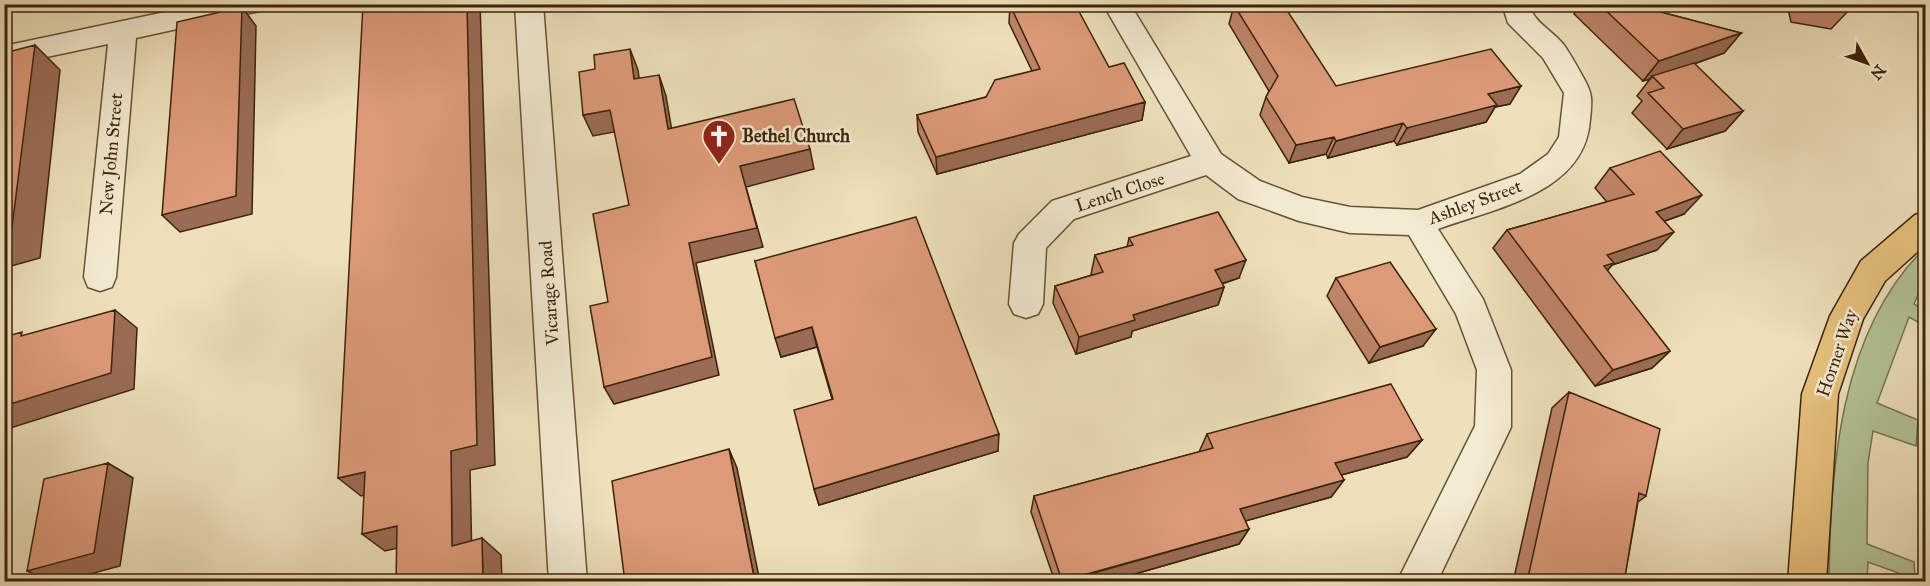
<svg xmlns="http://www.w3.org/2000/svg" width="1930" height="586" font-family="'IM FELL Great Primer',serif">
  <style>
    .green { fill: #b3c394; stroke: #78734e; stroke-width: 1.5 }
    .lines { fill: none; stroke-linecap: round; stroke-linejoin: round }
    .street-casing { stroke: #685235; stroke-width: 3 }
    .primary-casing { stroke: #3c2309; stroke-width: 3 }
    .street { fill: #f3ebd2; fill-rule: evenodd }
    .primary { fill: #e6c07d; fill-rule: evenodd }
    .wall { fill: #bd8468; stroke: #3c2309; stroke-width: 1.5 }
    .shaded-wall { fill: #9a6c55; stroke: #3c2309; stroke-width: 1.5 }
    .building { fill: #dc9a79; stroke: #3c2309; stroke-width: 1.5 }
    .labels { text-anchor: middle; dominant-baseline: central; stroke-width: 5; stroke-linejoin: round; paint-order: stroke }
    .poi-label { font-size: 18px; font-weight: bold; fill: #3c2309; stroke: #f3ebd2; text-anchor: start }
    .street-label { font-size: 18px; fill: #3c2309; stroke: #f3ebd2 }
  </style>
  <rect width="100%" height="100%" fill="#ede0ba"/>
  <filter id="stains"><feTurbulence type="fractalNoise" baseFrequency=".00333" numOctaves="4"/><feColorMatrix values="0 0 0 0 .2 0 0 0 0 .09 0 0 0 0 .02 0 0 0 .5 -.17"/></filter>
  <radialGradient id="worn" r=".72"><stop offset=".6" stop-color="#630" stop-opacity="0"/><stop offset="1" stop-color="#630" stop-opacity=".3"/></radialGradient>
  <path class="green" d="M1925,248v31l-11,25 11,7v15l-16,-9 -32,86 41,17 -2,26 -43,-15 -5,32 -1,81 47,18 1,17 -47,-17 -1,19h-38c1,-112 11,-251 96,-333z"/>
  <g class="lines">
    <defs>
      <path id="street" d="M203,4h60l-3,7 -10,2 -114,25 -20,239 -4,10 -12,4 -12,-4 -4,-10 24,-233 -104,22v-20z
        M515,4h28l44,578h-38z
        M1103,4h27l91,150 39,27 42,16 48,10 68,3 102,-36 28,-20 11,-17 5,-44 -21,-35 -35,-35 -6,-19h27c4,18 24,27 35,41 7,10 13,21 19,32 10,17 9,23 7,43 -5,73 -94,88 -152,109l45,70 28,71v57l-74,155h-40l78,-156 2,-56 -21,-56 -47,-79 -59,-2 -51,-12 -61,-22 -32,-24 -132,44 -28,29 -3,56 -5,10 -12,4 -12,-4 -5,-10 5,-61 5,-9 33,-33 139,-45z"/>
      <path id="primary" d="M1926,211v33l-41,37 -22,38 -25,75 -12,188h-38l14,-188 28,-78 31,-55 54,-46z"/>
    </defs>
    <use href="#street" class="street-casing"/>
    <use href="#primary" class="primary-casing"/>
    <use href="#street" class="street"/>
    <use href="#primary" class="primary"/>
  </g>
  <path class="wall" d="M1580,4h50l111,29 -17,20 -30,11 49,47 -18,20 -58,18 -35,-36 10,-12 -5,-5 13,-17 -7,2 -69,-67z
    M1787,4h62l1,5 -19,20 -40,-7z
    M1010,5l99,62 36,35 -3,18 -205,54 -19,-42 -1,-17 69,-18 46,-26 -23,-48z
    M1234,5l102,81 174,18 -15,3 -9,15 -89,23 -3,-4 -66,17 -2,-4 -37,9 -29,-48 6,-18 3,-6 -40,-67z
    M1610,168l74,46 -19,7 -8,29 -45,15 -5,6 63,80 -18,17 -57,18 -102,-138 14,-18 100,-28 -12,-14z
    M1129,238l110,40 -17,6 2,3 -6,18 -86,26 -1,6 -55,17 -23,-51 2,-17 37,-11 -1,-1 4,-19 32,-8z
    M755,261l243,190 -179,54 -5,-16 18,-90 -15,-52 -36,10z
    M1336,278l87,68 -54,17 -42,-67z
    M1569,392l77,104 -8,6 -14,80h-111l39,-174z
    M1207,434l215,6 -15,17 -66,18 3,5 -13,17 -86,24 4,8 -10,15 -132,38h-52l-24,-70 3,-16 165,-44z"/>
  <path class="shaded-wall" d="M467,4h13l15,461 -25,5 2,92 -20,-16 -1,-95z
    M242,7l14,19 -4,188 -72,18 -18,-17z
    M1741,33l-17,20 -70,25 -2,-2 -2,3 -7,2 16,-20z
    M35,45l25,25 -20,188 -36,10v-31z
    M630,49l8,21 4,30 -8,-21z
    M659,75l7,21 9,53 -7,-20z
    M1521,86l-11,18 -15,3 -9,15 -89,23 10,-17 81,-34z
    M1145,102l-3,18 -205,54 -1,-17z
    M610,110l9,21 -26,5 -10,-21z
    M1743,111l-18,20 -58,18 16,-20z
    M1403,123l-9,18 -66,17 8,-17z
    M1334,137l-8,17 -37,9 7,-18z
    M810,149l4,20 -68,18 17,60 -67,16 23,112 -105,29 -10,-17 85,-144 51,-77z
    M1702,195l-18,19 -45,16 17,-18z
    M1674,232l-17,18 -45,15 -14,16 9,-26z
    M1246,260l-7,18 -31,10 7,-18z
    M1224,287l-6,18 -86,26 -1,6 -55,17 3,-17 54,-22z
    M115,310l22,18 -3,61 -130,41v-24z
    M812,327l5,20 -36,10 -6,-19z
    M1436,329l-13,17 -54,17 11,-16z
    M1670,351l-18,17 -57,18 18,-16z
    M999,434l-1,17 -179,54 -5,-16z
    M1422,440l-15,17 -84,23 12,-17z
    M729,449l8,19 23,114h-5z
    M108,463l25,15 -13,88 -60,16h-8l-25,-11z
    M365,472l22,19 -26,5 -23,-18z
    M1344,480l-13,17 -100,28 9,-16z
    M397,526l22,17 -34,8 -23,-17z
    M1249,529l-10,15 -132,38h-45z
    M482,538l19,17 1,27h-19z"/>
  <path class="building" d="M363,4h104l10,441 -26,6 1,95 30,-8 1,44h-87l1,-56 -35,8 3,-62 -27,6z
    M1075,4l34,63 15,-4 21,39 -209,55 -19,-42 69,-18 9,-17 45,-11 -30,-64z
    M1238,4h45l53,82 155,-37 30,37 -33,8 9,11 -90,23 -4,-5 -67,18 -2,-4 -38,8 -30,-48 12,-21 -44,-71z
    M1599,4h31l111,29 -82,28z
    M1827,4h22l1,5z
    M242,7l-6,189 -74,19 15,-193z
    M35,45l-24,190 -7,2v-184z
    M630,49l4,30 25,-4 9,54 126,-30 16,50 -70,17 17,62 -68,15 23,114 -108,30 -14,-81 18,-4 -15,-88 36,-9 -19,-95 -27,5 -4,-43 16,-3 -1,-14z
    M1694,63l49,48 -60,18 -35,-36 16,-5 -12,-12z
    M1660,151l42,44 -46,17 18,20 -67,23 7,8 -10,3 66,85 -57,19 -106,-140 127,-36 -24,-26z
    M1218,212l28,48 -31,10 9,17 -91,28 2,5 -56,17 -24,-51 48,-14 -8,-17 38,-10 -4,-7z
    M916,217l83,217 -185,55 -20,-79 39,-11 -21,-72 -37,11 -20,-77z
    M1390,262l46,67 -56,18 -44,-69z
    M115,310l-4,63 -107,33v-69l18,-5 -1,4z
    M1391,384l31,56 -87,23 9,17 -104,29 9,20 -187,52 -28,-85 179,-48 -6,-14z
    M1569,392l91,37 -14,67 -7,-3 -15,89h-97z
    M729,449l26,133h-130l-13,-101z
    M108,463l-14,90 -67,18 17,-92z"/>
  <defs>
    <symbol id="church-pin" viewBox="-11 -11 22 30"><path d="M0 17L-7.5 6A9.5 9.5 0 1 1 7.5 6Z" fill="#8f2418" stroke="#f3ebd2"/><path d="M-1.2-6h2.4v3.5h3.3v2.4h-3.3V6h-2.4V-.1h-3.3v-2.4h3.3Z" fill="#fff"/></symbol>
  </defs>
  <g fill-rule="evenodd">
    <use href="#church-pin" x="700" y="117" width="38" height="52"/>
  </g>
  <g class="labels">
    <g class="poi-label">
      <text x="742" y="136">Bethel Church</text>
    </g>
    <g class="street-label">
      <text transform="translate(111 154) rotate(-85)">New John Street</text>
      <text transform="translate(1120 192) rotate(-18)">Lench Close</text>
      <text transform="translate(1475 202) rotate(-20)">Ashley Street</text>
      <text transform="translate(549 293) rotate(-94)">Vicarage Road</text>
      <text transform="translate(1837 353) rotate(-71)">Horner Way</text>
    </g>
  </g>
  <rect width="1930" height="586" fill="none" stroke="#ede0ba" stroke-width="24"/>
  <rect x="6" y="6" width="1918" height="574" fill="none" stroke="#3c2309" stroke-width="3"/>
  <rect x="12" y="12" width="1906" height="562" fill="none" stroke="#3c2309" stroke-width="1.5"/>
  <g transform="translate(1867 63) rotate(130)" stroke="#f3ebd2" stroke-width="4.5" paint-order="stroke">
  <path d="M0-4.5L10 22L0 15L-10 22Z" fill="#3c2309"/>
  <text y="-9" font-size="16" font-weight="bold" text-anchor="middle" fill="#3c2309">N</text>
  </g>
  <rect width="100%" height="100%" filter="url(#stains)"/>
  <rect width="100%" height="100%" fill="url(#worn)"/>
</svg>
